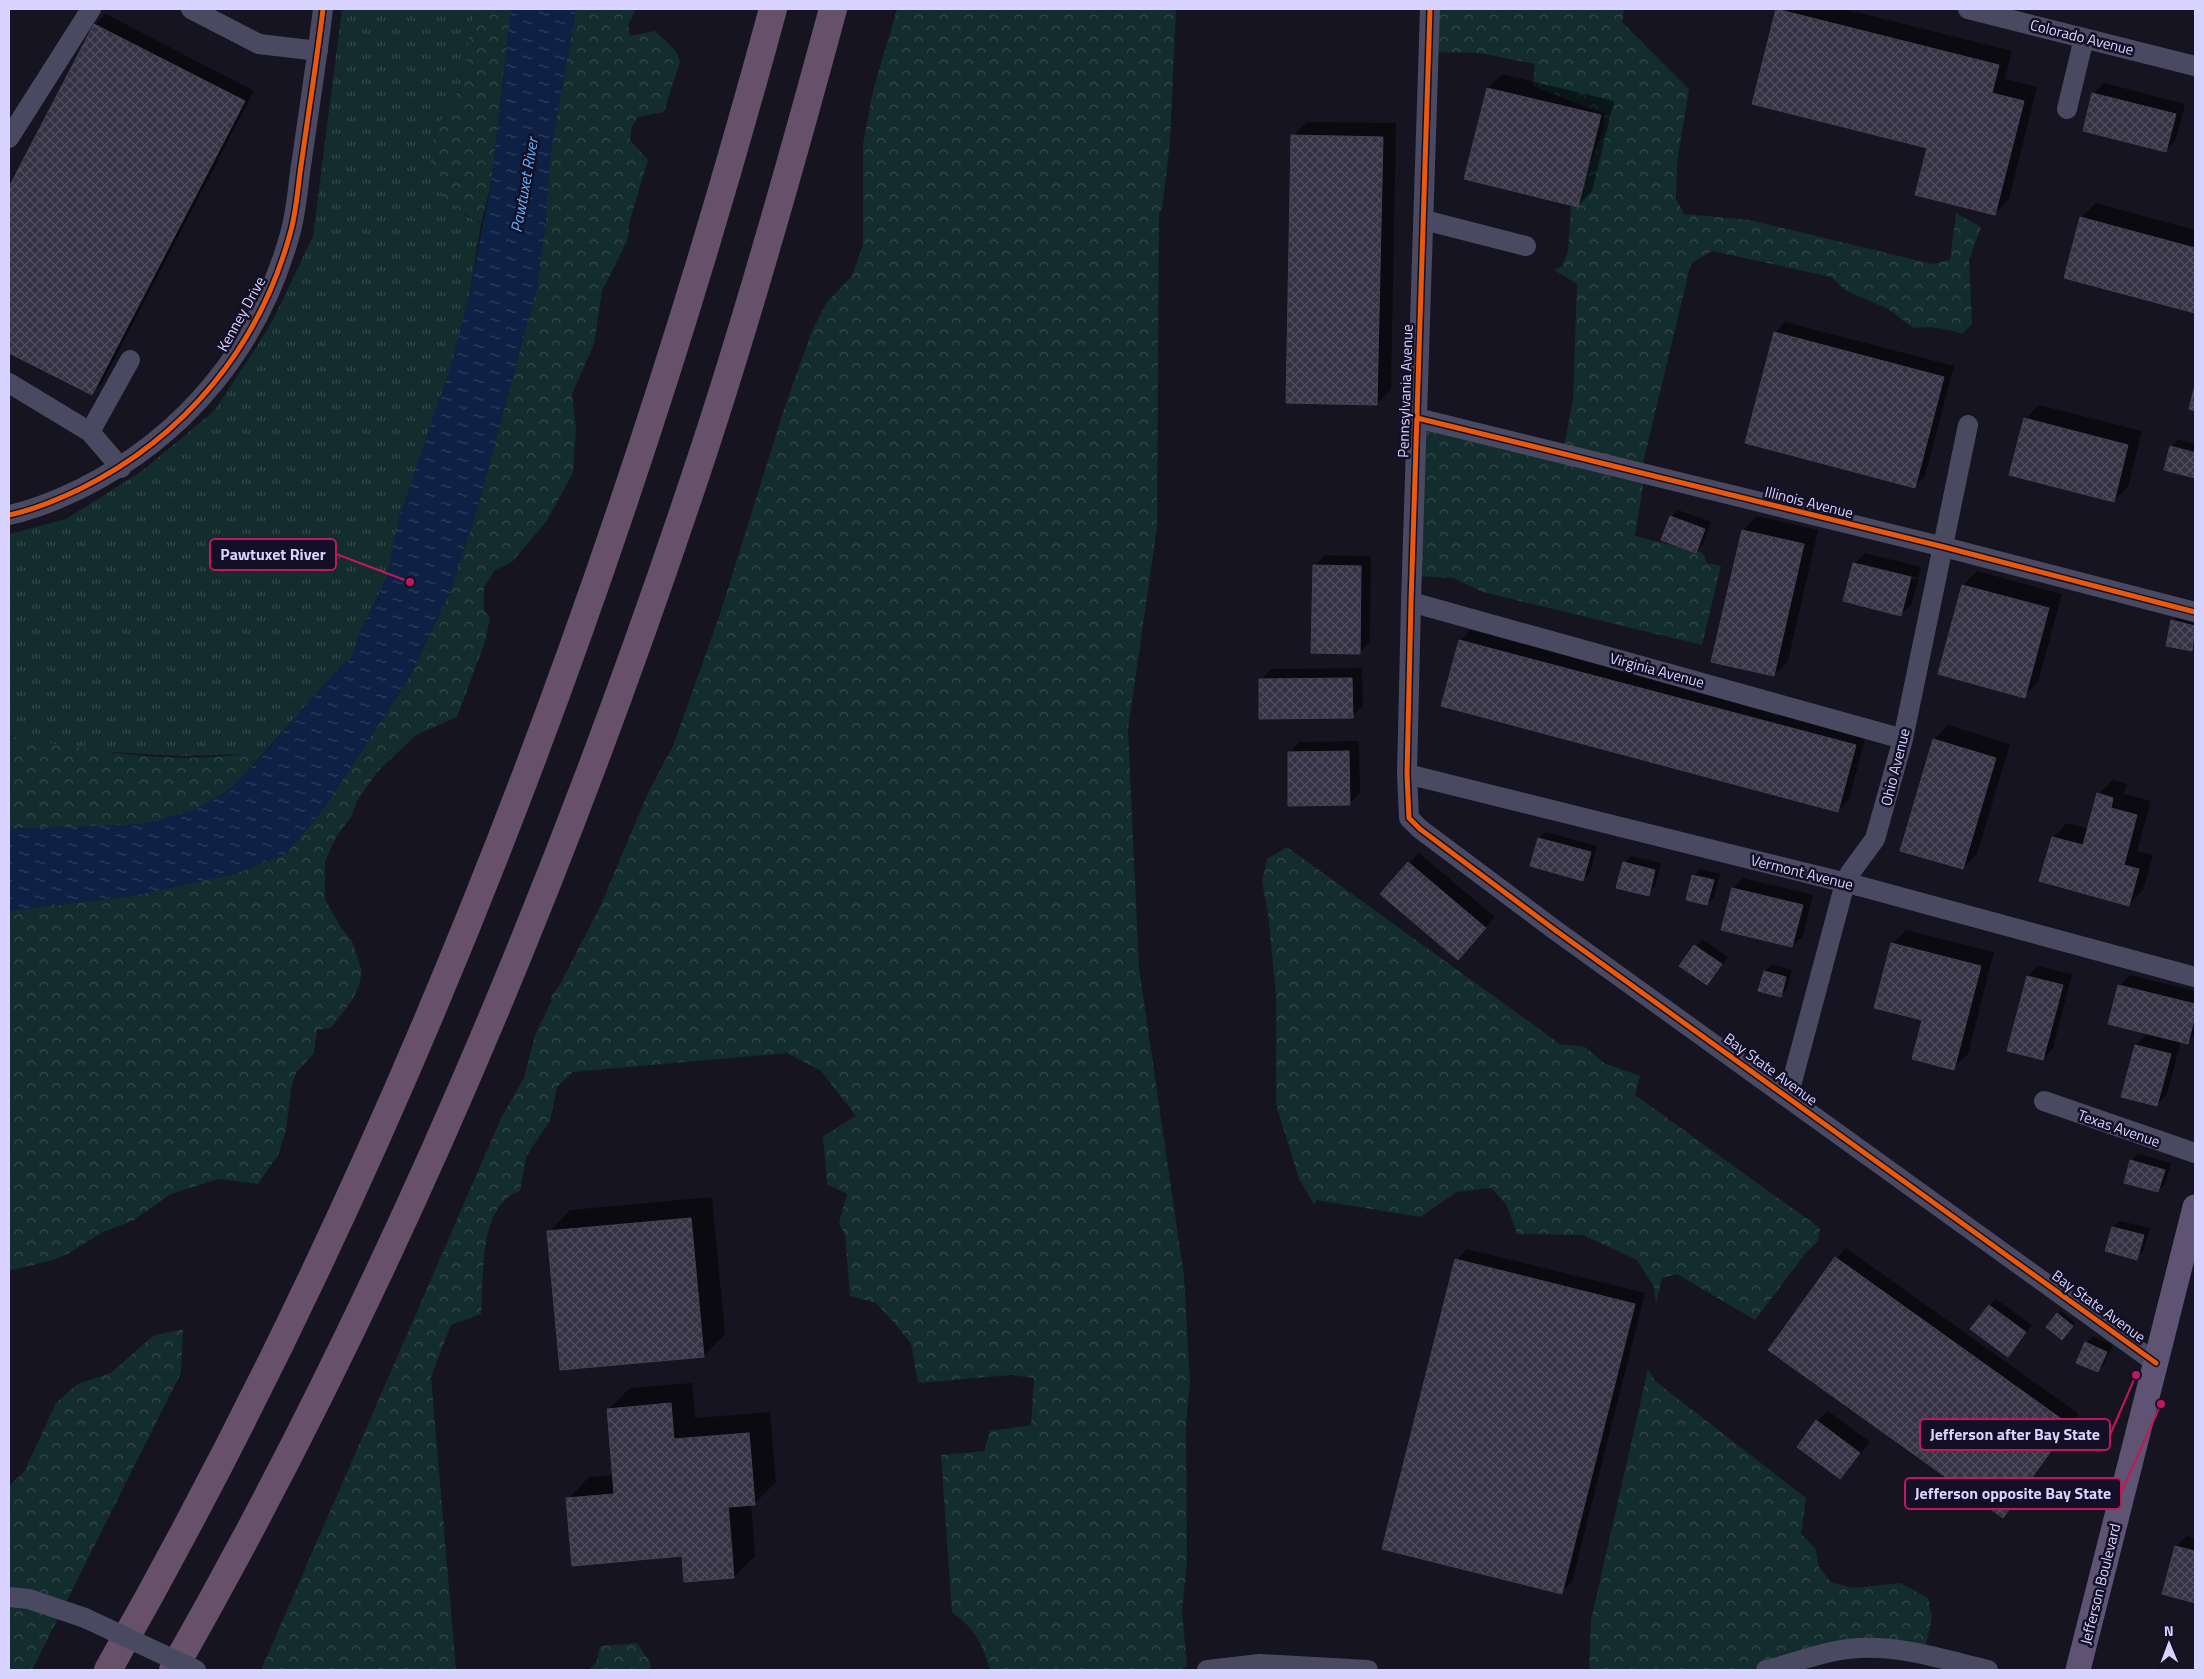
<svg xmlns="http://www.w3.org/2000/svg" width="2204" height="1679" font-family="'Titillium Web',sans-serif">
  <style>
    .grass { fill: url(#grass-tufts) }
    .forest { fill: url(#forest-crowns) }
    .water { fill: url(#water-ripples) }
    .shadow { fill: #0007; fill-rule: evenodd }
    .building { fill: url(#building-cross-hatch); stroke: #433f54 }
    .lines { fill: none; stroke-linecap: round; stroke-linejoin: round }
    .minor { stroke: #4a4962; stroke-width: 20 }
    .major { stroke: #5e5373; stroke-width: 25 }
    .highway { stroke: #67516a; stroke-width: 28 }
    .minor-bridge { stroke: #4a4962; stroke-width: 20 }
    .cycleway-casing { stroke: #130f26; stroke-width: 8 }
    .cycleway { stroke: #e8590c; stroke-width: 5 }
    .labels { text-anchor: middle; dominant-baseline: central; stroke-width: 5; stroke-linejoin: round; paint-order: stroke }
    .street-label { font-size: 15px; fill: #d9d4ff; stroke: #130f26 }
    .water-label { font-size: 16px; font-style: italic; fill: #62b6ff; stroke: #130f26 }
    .leader { fill: none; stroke: #c2185b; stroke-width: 2 }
    .callout-dot { fill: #c2185b; stroke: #130f26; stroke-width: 2 }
    .callout { fill: #130f26; stroke: #c2185b; stroke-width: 2 }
    .callout-label { font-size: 16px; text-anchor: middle; font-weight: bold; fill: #d9d4ff }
  </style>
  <defs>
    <pattern id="grass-tufts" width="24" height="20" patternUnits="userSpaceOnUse" patternTransform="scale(1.25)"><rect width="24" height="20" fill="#132c2d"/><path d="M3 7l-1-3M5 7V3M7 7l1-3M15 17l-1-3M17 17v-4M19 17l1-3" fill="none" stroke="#354a4c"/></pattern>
    <pattern id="forest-crowns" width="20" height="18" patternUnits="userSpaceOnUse" patternTransform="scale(1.25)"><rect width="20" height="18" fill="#132c2d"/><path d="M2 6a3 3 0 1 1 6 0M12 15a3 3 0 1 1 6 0" fill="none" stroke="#354a4c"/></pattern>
    <pattern id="water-ripples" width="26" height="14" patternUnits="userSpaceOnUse" patternTransform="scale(1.25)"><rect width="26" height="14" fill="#0d2144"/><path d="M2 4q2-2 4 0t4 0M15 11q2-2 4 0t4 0" fill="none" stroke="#304060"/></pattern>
    <pattern id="building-cross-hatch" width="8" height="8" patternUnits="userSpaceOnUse" patternTransform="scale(1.25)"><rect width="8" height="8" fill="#343243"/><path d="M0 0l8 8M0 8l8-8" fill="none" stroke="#514f5f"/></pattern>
  </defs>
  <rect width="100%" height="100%" fill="#161421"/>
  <path class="grass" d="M342,9h133l-6,30 -4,40 -29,50 29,86 16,9 -12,73 -17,66 -52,152 -13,62 -27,55 -9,27 -11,8 -73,82 -19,5 -67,2 -88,-5 -84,-15v-202l57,-15 76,-48 72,-60 38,-57 22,-36 39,-82z"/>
  <path class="forest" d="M475,9h36l-20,175 -10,40 -33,-21 -14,-21 -4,-26 6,-27 29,-50 4,-40z
    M576,9h60l-8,16 2,11 25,-5 21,20 4,10 -16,51 -26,5 -6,9 -2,14 18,20 -18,60 -3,21 -25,50 -8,53 -22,50 4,34 -3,45 -27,49 -34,40 -17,8 -11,17v23l6,8 -5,24 -28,75 -41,18 -38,36 -20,28 -7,18 -15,20 -11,25v37l15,27 12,15 10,30 -3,15 -6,13 -22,29 -14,2 -3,23 -18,20 -5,16 -5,41 -8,25 -20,29 -40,-5 -47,15 -37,26 -31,12 -34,21 -16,7 -44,11v-360l128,-16 97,-21 52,-20 41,-50 83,-128 39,-82 27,-81 61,-226 9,-68 4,-64z
    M897,9h279l-6,133 -8,67 -3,4 -2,314 -29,202 11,239 45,308 6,106 -4,43 1,136 -5,49 5,57 -9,3h-188c-7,-24 -15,-43 -38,-57l-11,-158 43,-4 6,-20 41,-6 3,-47 -23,-3 -93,8 -7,-39 -14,-18 -21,-23 -26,-7 -5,-61 -6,-12 8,-29 -20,-10 -4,-48 33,-20 -35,-45 -34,-18 -214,19 -16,15 -7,34 -23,34 -7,36c-42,13 -36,87 -39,123l-30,11 -20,52 25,293h-195l241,-554 22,-38 11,-43 17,-35 -2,-2 9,-12 41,-79 47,-112 26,-49 47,-132 64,-205 28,-78 14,-28 26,-27 11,-31v-101l10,-53z
    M1430,9h194l-2,13 67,67 -12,74 -1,36 8,15 66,6 182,44 18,-4 6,-47 25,14 -12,33 3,64 -10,10c-15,-6 -33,-8 -49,-6l-23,-18 -45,-20 -14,-13 -119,-26 -21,12 -48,200 2,10 -10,63 68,17 4,10 14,3 -19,79 -219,-53 -30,-14 -37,-2 3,-155 144,30 10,-51 4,-116 -23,-14 8,-4 6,-15 3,-45 5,-3 27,-73 1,-16 -71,-28 2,-22 -55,-11 -48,-1z
    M9,736c76,14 182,33 258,13 -13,14 -25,30 -40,42 -55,45 -150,35 -218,38z
    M1287,847l273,197 25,3 19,16 36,13 -5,19 185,133 -2,13 -13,13 -50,66 -78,-46 -15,4 -6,26 -2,-17 -17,-27 -54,-25 -66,-1 -11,-30 -15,-16 -34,4 -37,25 -104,-17 -1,5 -2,-2 -14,-24 -23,-75v-109l-8,-82 -6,-31 5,-23z
    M183,1329l-2,44 -149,297h-23v-184l15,-14 32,-69 21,-19 34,-11 42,-37z
    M1648,1369l7,12 151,117 -5,36 14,14 4,19 12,15 21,6 48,-5 28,15 4,19 -7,34 -90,-2 -87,21h-159l2,-50z
    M637,1643l13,19 1,8h-62l8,-9 3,-15z"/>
  <path class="water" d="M511,9h65l-26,146 -4,64 -9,68 -61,226 -27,81 -39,82 -83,128 -41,50 -52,20 -97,21 -128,16v-82l134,-5 54,-15 30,-18 21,-20 92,-104 11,-8 9,-27 27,-55 13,-62 52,-152 17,-66 22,-113z"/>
  <path class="shadow" d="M1778,9h66l168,42 -7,28 32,8 -28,112 -14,15 -66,-67z
    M106,14l148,77 -152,292 -11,11 -82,-43v-161l86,-166z
    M1502,74l112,27 -22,90 -14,15 -90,-118z
    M2104,83l81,21 -9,36 -10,10 -73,-56z
    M1307,122l89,1 -5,266 -14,15 -84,-268z
    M2096,203l99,27v82l-130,-35 16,-60z
    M1785,322l169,44 -29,110 -10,10 -140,-153z
    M2039,405l103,26 -14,56 -15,14 -88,-82z
    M2178,440l17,4v7l-21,-5v3l21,5v22l-29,-7 5,-22z
    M1678,510l33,12 -8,22 -7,7 -33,-12 9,-23z
    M1757,516l61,14 -30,131 -14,14 -31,-145z
    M1865,553l56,14 -9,37 -11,10 -47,-50zM1860,563l57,15v2l-57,-14z
    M1325,555l46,1 -1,86 -11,11 -45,-87z
    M1977,571l85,23 -24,88 -14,14 -61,-111z
    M2179,614l16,4v28l-3,4 -19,-29z
    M1470,630l396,105 -17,65 -11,10 -378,-169z
    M1362,668l1,38 -11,10 -92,-36 11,-11z
    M1948,725l62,19 -33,110 -14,14 -29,-128z
    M1359,741l1,52 -10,10 -61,-50 10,-11z
    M2113,780l14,4 -3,10 27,7 -14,50 16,4 -10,35 -14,15 -76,-67 14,-15 22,6 9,-35z
    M1546,832l51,14 -7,27 -7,6 -44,-41z
    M1419,853l76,64 -37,41 -49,-95z
    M1631,856l30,7 -6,24 -7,7 -24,-31z
    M1700,869l20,5 -6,23 -7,7 -14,-28z
    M1743,878l70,17 -10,41 -11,10 -59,-58z
    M1906,930l88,22 -26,102 -15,14 -29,-49 -32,-75z
    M1702,939l26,18 -21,27 -26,-19z
    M1772,964l20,6 -5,19 -7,7 -15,-25z
    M2038,966l34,8 -19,74 -10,11 -15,-83z
    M2130,975l65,16v44l-8,8 -6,-2 -14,53 -10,11 -21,-60 12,-12 -29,-47z
    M2138,1154l33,9 -6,21 -7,7 -27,-30z
    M712,1197l13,137 -21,22 -155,-124 21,-22z
    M2120,1221l30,7 -7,23 -7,7 -23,-31z
    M1846,1248l233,166 -66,92 -10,10 -167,-258z
    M1467,1249l178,44 -73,289 -11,10 -177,-44 73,-289z
    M1996,1299l36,26 -24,30 -18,-50z
    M2061,1311l14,11 -10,13 -17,-8z
    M2093,1336l20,9 -9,19 -7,7 -11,-28z
    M692,1383l3,35 75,-6 6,70 -22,22h-3l4,52 -21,21 -166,-78 21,-22 25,-2 -5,-66 21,-21zM729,1500l5,59h-3l-4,-58z
    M1828,1411l42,31 -30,35 -23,-56z
    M2187,1536l8,2v64l-31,-9 12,-47z"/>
  <path class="building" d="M1776,9l223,56 -7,28 32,8 -29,114 -80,-20 12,-47 -175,-44z
    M94,24l151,77 -153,294 -83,-42v-166z
    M1487,88l114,27 -23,92 -114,-28z
    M2092,93l84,21 -10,38 -83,-21z
    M1291,135l92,2 -6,268 -91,-2z
    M2080,217l115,31v65l-131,-35z
    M1774,332l170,45 -29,111 -170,-45z
    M2195,385v26l-6,-2z
    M2024,418l104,27 -14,57 -105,-27z
    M2170,446l25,7v25l-31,-8z
    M1670,516l35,13 -9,24 -35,-13z
    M1742,530l62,14 -30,132 -63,-14z
    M1853,563l58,14 -10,39 -58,-15z
    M1313,565l48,1 -1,88 -49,-1z
    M1962,585l87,23 -24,90 -87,-24z
    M2171,620l24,6 -3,25 -26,-5z
    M1459,640l397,105 -18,67 -397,-106z
    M1352,678l1,40 -94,1v-40z
    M1933,739l63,19 -33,111 -63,-18z
    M1349,751l1,54 -62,1v-54z
    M2097,793l16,5 -2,10 26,7 -13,50 15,4 -10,37 -90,-25 13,-44 31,8z
    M1538,838l53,14 -8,29 -53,-15z
    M1408,862l78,66 -28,32 -78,-66z
    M1623,862l32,8 -6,26 -33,-8z
    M1692,875l22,5 -7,25 -21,-5z
    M1732,888l71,17 -11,42 -71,-17z
    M1891,943l90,23 -27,104 -42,-11 10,-39 -48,-12z
    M1694,945l28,19 -15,21 -28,-19z
    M1764,971l22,6 -5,20 -23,-6z
    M2027,976l36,9 -20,75 -36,-9z
    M2118,985l77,19v11l-7,29 -80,-20z
    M2135,1045l36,9 -14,52 -36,-9z
    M2130,1160l35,10 -7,22 -34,-9z
    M691,1218l13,139 -144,13 -13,-139z
    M2112,1227l32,8 -7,25 -32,-9z
    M1835,1257l235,168 -67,93 -235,-168z
    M1455,1259l180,45 -73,290 -180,-45z
    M1989,1305l37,27 -18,25 -38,-28z
    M2057,1313l16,13 -11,14 -16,-13z
    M2085,1342l22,10 -9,20 -22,-9z
    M671,1403l3,36 75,-6 6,72 -27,2 6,71 -50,4 -2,-26 -110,10 -6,-68 48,-4 -7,-85z
    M1816,1420l44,33 -20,26 -43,-32z
    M2175,1546l20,5v52l-33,-9z"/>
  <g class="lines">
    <path class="minor" d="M191,9l68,35 59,7
      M1430,9l-19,593 -4,172 2,44 11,11 135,101 601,433
      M1968,9l227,57
      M2067,109l17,-71
      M9,138l82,-129
      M1424,220l102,26
      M9,383l81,49 31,36
      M1417,418l527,129 251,65
      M90,432l40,-72
      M9,515c24,-5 48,-15 71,-26 105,-52 179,-142 210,-255 7,-24 8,-51 12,-75 7,-50 15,-100 21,-150
      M1411,602l492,137
      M1407,774l456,113 332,90
      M1788,1097l57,-214 5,-10 25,-34 28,-100 65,-314
      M2044,1101l151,52
      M9,1597l20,2 56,19
      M1207,1670l53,-6 108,6
      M1766,1670c30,-7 62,-21 94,-22 44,-2 86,12 128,22"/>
    <path class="major" d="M2078,1670l117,-463"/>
    <path class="highway" d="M108,1670c296,-520 509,-1085 665,-1661
      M173,1670c219,-385 392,-799 531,-1220 48,-146 89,-293 129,-441"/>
    <path class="minor-bridge" d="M85,1618l111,52"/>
    <defs>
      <path id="cycleway" d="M1430,9l-19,593 -4,172 2,44 11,11 135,101 601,433
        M1417,418l527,129 251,65
        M9,515c24,-5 48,-15 71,-26 105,-52 179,-142 210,-255 7,-24 8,-51 12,-75 7,-50 15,-100 21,-150"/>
    </defs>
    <use href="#cycleway" class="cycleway-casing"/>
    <use href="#cycleway" class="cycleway"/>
  </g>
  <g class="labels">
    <g class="street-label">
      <text transform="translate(2082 37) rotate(14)">Colorado Avenue</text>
      <text transform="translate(241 314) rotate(-61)">Kenney Drive</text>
      <text transform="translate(1405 391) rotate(-88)">Pennsylvania Avenue</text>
      <text transform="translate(1809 502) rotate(14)">Illinois Avenue</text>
      <text transform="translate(1657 670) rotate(15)">Virginia Avenue</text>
      <text transform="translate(1895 767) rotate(-76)">Ohio Avenue</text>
      <text transform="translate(1802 872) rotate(14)">Vermont Avenue</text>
      <text transform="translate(1771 1069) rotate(36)">Bay State Avenue</text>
      <text transform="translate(2119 1128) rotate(19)">Texas Avenue</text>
      <text transform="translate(2099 1306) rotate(36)">Bay State Avenue</text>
      <text transform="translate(2100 1584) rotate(-76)">Jefferson Boulevard</text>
    </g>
    <g class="water-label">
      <text transform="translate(524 185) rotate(-80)">Pawtuxet River</text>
    </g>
  </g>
  <path class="leader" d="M410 582L336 554M2136 1375L2110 1435M2161 1404L2121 1493"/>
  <g class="callout-dot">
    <circle cx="410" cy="582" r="5"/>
    <circle cx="2136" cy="1375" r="5"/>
    <circle cx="2161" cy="1404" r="5"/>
  </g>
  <g class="callout">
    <rect x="210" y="539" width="126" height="31" rx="5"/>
    <rect x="1920" y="1419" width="190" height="31" rx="5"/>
    <rect x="1905" y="1478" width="216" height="31" rx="5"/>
  </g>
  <g class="callout-label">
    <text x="273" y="560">Pawtuxet River</text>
    <text x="2015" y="1440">Jefferson after Bay State</text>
    <text x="2013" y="1499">Jefferson opposite Bay State</text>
  </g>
  <rect width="2204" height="1679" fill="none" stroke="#d9d4ff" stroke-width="20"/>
  <g transform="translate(2169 1644) rotate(359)" stroke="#130f26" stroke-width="4" paint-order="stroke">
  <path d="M0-4L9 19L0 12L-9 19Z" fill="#d9d4ff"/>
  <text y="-8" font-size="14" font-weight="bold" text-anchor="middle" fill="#d9d4ff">N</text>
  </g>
</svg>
